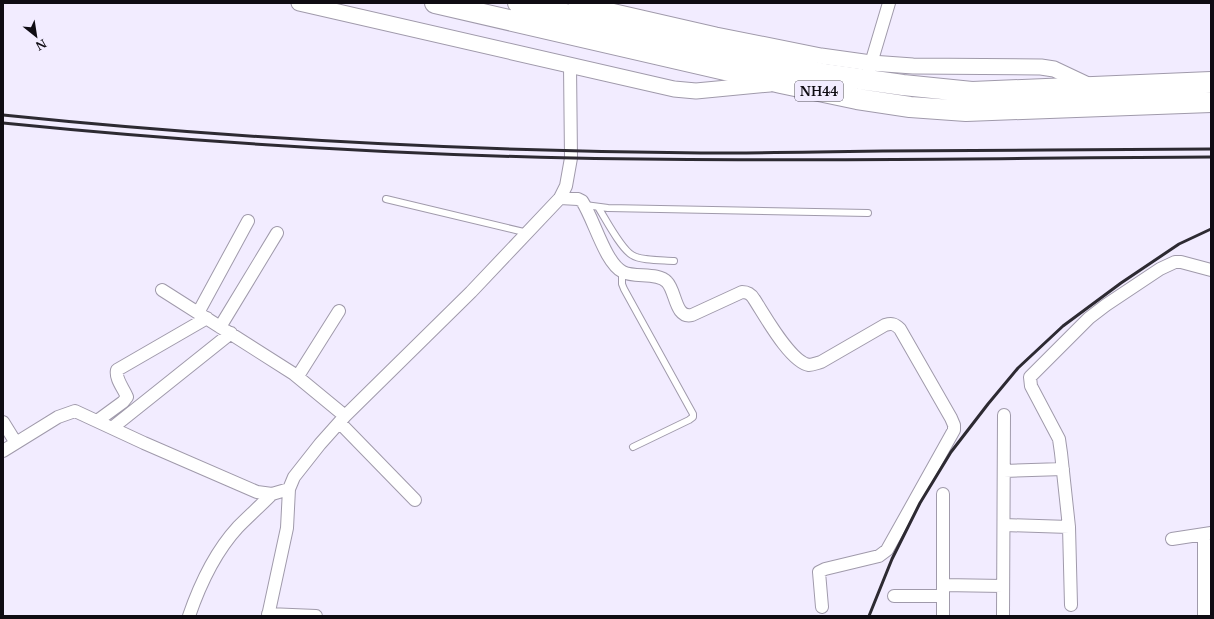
<svg xmlns="http://www.w3.org/2000/svg" width="1214" height="619" font-family="'Libre Baskerville',serif">
  <style>
    .lines { fill: none; stroke-linecap: round; stroke-linejoin: round }
    .service-casing { stroke: #a09aab; stroke-width: 8 }
    .minor-casing { stroke: #a09aab; stroke-width: 14 }
    .tertiary-casing { stroke: #a09aab; stroke-width: 17 }
    .trunk-casing { stroke: #a09aab; stroke-width: 22 }
    .service { stroke: #fff; stroke-width: 6 }
    .minor { stroke: #fff; stroke-width: 12 }
    .tertiary { stroke: #fff; stroke-width: 15 }
    .trunk { stroke: #fff; stroke-width: 20 }
    .rail { stroke: #2d2a32; stroke-width: 3 }
    .labels { text-anchor: middle; dominant-baseline: central; stroke-width: 4; stroke-linejoin: round; paint-order: stroke }
    .shield { fill: #f2ecff; stroke: #534f5a; stroke-width: 1 }
    .shield-label { font-size: 12px; font-weight: bold; fill: #0f0c13 }
  </style>
  <rect width="100%" height="100%" fill="#f2ecff"/>
  <g class="lines">
    <defs>
      <path id="service" d="M386,199l142,34
        M585,205l23,3 260,5
        M598,207c7,11 23,42 34,48 9,6 31,5 42,6
        M622,272v12l2,5 69,125v3l-4,3 -56,27"/>
      <path id="minor" d="M869,70l20,-67
        M560,198l18,1 4,2c12,18 23,62 41,71 12,6 35,0 44,10 9,9 8,37 25,33l50,-23c6,0 9,2 12,7 10,15 36,63 55,66 4,0 8,-2 12,-3l64,-37c7,-2 10,-1 15,4l51,89 3,7v5l-67,120 -8,6 -54,13 -6,3 3,35
        M162,290l132,84 51,42
        M198,313l50,-92
        M220,327l57,-94
        M298,376l41,-65
        M97,421l26,-19 4,-5c-3,-8 -12,-18 -10,-27l90,-52
        M3,422l13,21
        M340,423l75,77
        M112,428l119,-95
        M3,451l55,-34 17,-6 69,32 113,49 15,2 17,-5
        M1004,471l59,-2
        M943,494v122
        M1004,525l65,2 2,78
        M1069,527l-8,-74 -2,-14 -28,-53 -1,-9 59,-59 17,-13 54,-36 15,-7h6l30,8
        M1172,539l39,-6
        M943,585l60,1
        M894,596h49
        M268,614l48,2
        M189,616c11,-32 26,-64 49,-89 11,-11 23,-22 34,-33
        M268,616l19,-88 2,-39 5,-12 26,-33 25,-28 126,-124 89,-94 6,-12 5,-28 -1,-92
        M1003,616l1,-201
        M1204,616v-82"/>
      <path id="tertiary" d="M299,3l375,86 22,2 74,-7
        M576,3l140,32 105,21 50,7 42,3 128,1 13,2 36,17"/>
      <path id="trunk" d="M435,3l346,80 76,16 53,8 56,4 245,-9
        M518,3l306,71 79,11 69,7 239,-10"/>
    </defs>
    <use href="#service" class="service-casing"/>
    <use href="#minor" class="minor-casing"/>
    <use href="#tertiary" class="tertiary-casing"/>
    <use href="#trunk" class="trunk-casing"/>
    <use href="#service" class="service"/>
    <use href="#minor" class="minor"/>
    <use href="#tertiary" class="tertiary"/>
    <use href="#trunk" class="trunk"/>
    <path class="rail" d="M3,115c232,24 465,36 698,38 60,0 121,-1 182,-2 109,-1 219,-1 328,-2
      M3,123c189,19 380,31 570,35 213,4 425,0 638,-1
      M869,616l23,-57 28,-56 31,-51 37,-48 30,-36 45,-42 58,-43 58,-39 32,-15"/>
  </g>
  <g class="labels">
    <rect class="shield" x="795" y="81" width="48" height="20" rx="3"/>
    <g class="shield-label">
      <text x="819" y="91">NH44</text>
    </g>
  </g>
  <rect width="1214" height="619" fill="none" stroke="#0f0c13" stroke-width="8"/>
  <g transform="translate(36 36) rotate(150)" stroke="#f2ecff" stroke-width="3" paint-order="stroke">
  <path d="M0-3L7 15L0 10L-7 15Z" fill="#0f0c13"/>
  <text y="-6" font-size="11" font-weight="bold" text-anchor="middle" fill="#0f0c13">N</text>
  </g>
</svg>
